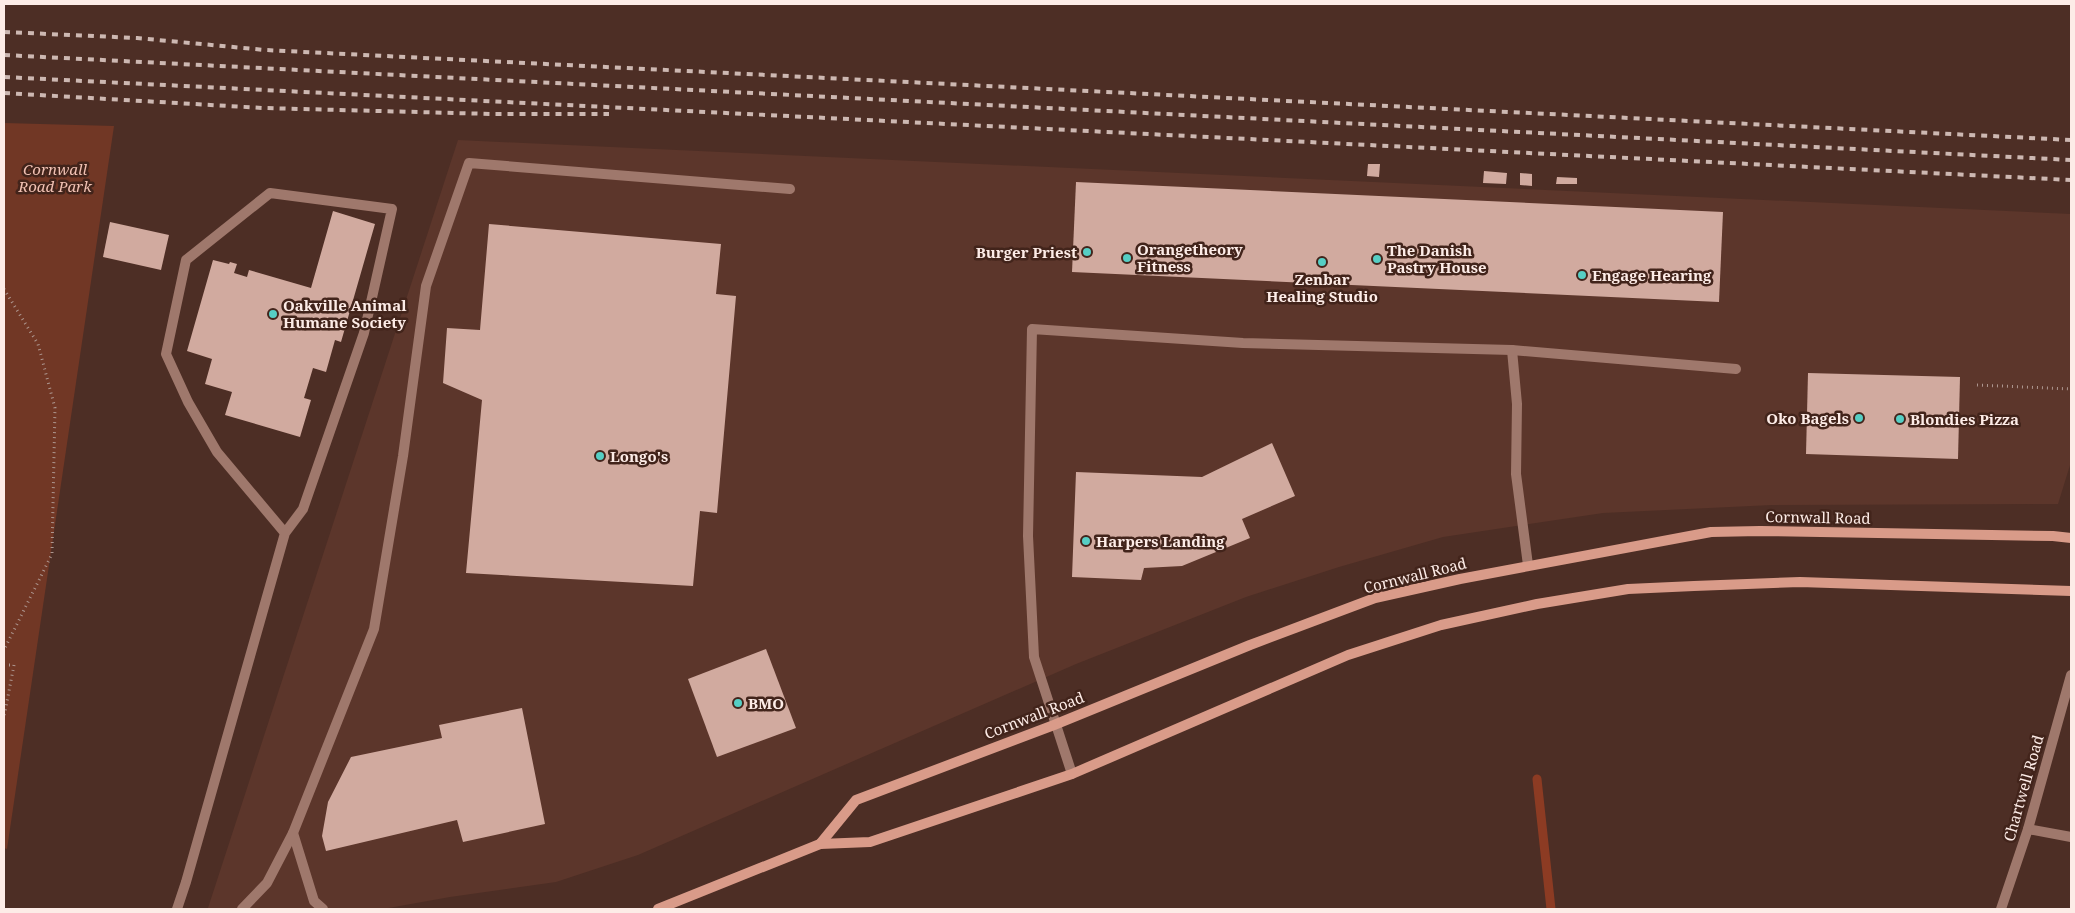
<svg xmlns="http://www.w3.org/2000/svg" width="2075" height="913" font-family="'Noto Serif',serif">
<rect width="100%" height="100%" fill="#4d2e25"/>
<path fill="#5c362b" d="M458 140 2071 214V462L2058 504 1772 505 1603 513 1443 537 1339 567 1246 597 1076 664 638 855 556 882 450 897 383 909 208 908Z"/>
<path fill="#713725" d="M4 123 114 126 7 849 4 848Z"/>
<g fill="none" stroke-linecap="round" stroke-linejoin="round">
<path stroke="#8c3b23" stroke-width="9" d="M1537 779 1551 909"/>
</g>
<g fill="#d1aa9f">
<path d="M1368 164H1380L1379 177 1367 176Z"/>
<path d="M1484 171 1507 173 1506 184 1483 183Z"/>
<path d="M1520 173 1532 174V186L1520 185Z"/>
<path d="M1557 177 1577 178V184H1556Z"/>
<path d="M1076 182 1723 212 1719 302 1072 272Z"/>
<path d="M333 211 375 224 341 342 335 340 326 372 313 368 304 398 311 400 300 437 225 415 232 392 205 384 212 359 187 351 213 260 229 264 230 262 237 264 234 273 247 277 249 270 311 288Z"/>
<path d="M110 222 169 235 161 270 103 257Z"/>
<path d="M489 224 721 244 716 294 736 296 717 513 700 511 693 586 466 573 482 400 443 383 447 328 480 330Z"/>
<path d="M1808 373 1960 377 1958 459 1806 454Z"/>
<path d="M1272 443 1295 496 1242 519 1250 538 1182 566 1144 568 1141 580 1072 577 1076 472 1202 477Z"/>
<path d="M766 649 796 728 717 757 688 679Z"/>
<path d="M522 708 545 824 463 842 457 820 326 851 322 836 328 802 351 757 442 738 439 725Z"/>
</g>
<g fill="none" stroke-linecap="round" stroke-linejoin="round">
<g stroke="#ad968f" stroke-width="3" stroke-dasharray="1 4" stroke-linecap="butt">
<path d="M4 289 38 344 55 408 52 554 4 650"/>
<path d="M1977 385 2071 389"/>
<path d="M4 665H14L4 717"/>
</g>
<g stroke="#9f786c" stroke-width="10">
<path d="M1512 350 1517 404 1516 474 1528 565"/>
<path d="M1072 774 1034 657 1028 536 1032 329 1243 343 1512 350 1736 369"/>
<path d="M293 833 314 901 323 909"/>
<path d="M177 909 186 882 285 533 303 509 364 333 392 209 270 193 186 260 166 354 188 402 217 452 285 533"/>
<path d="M242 909 267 883 293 833 374 629 403 456 426 286 469 163 790 189"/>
</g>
<path stroke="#9f786c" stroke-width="10" d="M2028 829 2071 837"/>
<path stroke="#9f786c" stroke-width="10" d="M2001 909 2028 829 2071 675"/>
<g stroke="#d99b89" stroke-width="10">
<path d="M820 844 856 800 1054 725 1250 645 1375 598 1460 579 1711 532 1760 531 2053 536 2071 538"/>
<path d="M658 909 820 844 870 842 1072 774 1348 655 1441 625 1537 604 1628 589 1694 586 1800 582 2071 591"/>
</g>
<g stroke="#cdb8b2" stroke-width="4" stroke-dasharray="6 6" stroke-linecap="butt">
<path d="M4 32 137 38 265 50 2071 140"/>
<path d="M4 55 2071 160"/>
<path d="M4 77 2071 180"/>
<path d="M4 93 263 108 493 114H609"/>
</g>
</g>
<g fill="#56cec4" stroke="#42241b" stroke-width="2">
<circle cx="1087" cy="252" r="5"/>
<circle cx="1127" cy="258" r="5"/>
<circle cx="1377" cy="259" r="5"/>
<circle cx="1322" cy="262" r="5"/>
<circle cx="1582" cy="275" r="5"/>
<circle cx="273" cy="314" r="5"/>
<circle cx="1859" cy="418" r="5"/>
<circle cx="1900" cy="419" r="5"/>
<circle cx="600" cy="456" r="5"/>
<circle cx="1086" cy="541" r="5"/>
<circle cx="738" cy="703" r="5"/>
</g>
<g text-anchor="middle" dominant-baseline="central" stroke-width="5" stroke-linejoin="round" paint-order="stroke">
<g font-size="15" font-style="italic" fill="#f1c1b3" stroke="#42241b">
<text x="55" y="169">Cornwall<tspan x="55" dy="17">Road Park</tspan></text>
</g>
<g font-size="15" font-weight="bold" fill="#fdece7" stroke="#42241b" text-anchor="start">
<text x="1137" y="249">Orangetheory<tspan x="1137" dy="17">Fitness</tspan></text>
<text x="1387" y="250">The Danish<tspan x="1387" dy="17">Pastry House</tspan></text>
<text x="1077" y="252" text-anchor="end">Burger Priest</text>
<text x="1592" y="275">Engage Hearing</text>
<text x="1322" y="279" text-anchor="middle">Zenbar<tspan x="1322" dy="17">Healing Studio</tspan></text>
<text x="283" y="305">Oakville Animal<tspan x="283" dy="17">Humane Society</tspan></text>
<text x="1849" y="418" text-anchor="end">Oko Bagels</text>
<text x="1910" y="419">Blondies Pizza</text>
<text x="610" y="456">Longo's</text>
<text x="1096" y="541">Harpers Landing</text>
<text x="748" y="703">BMO</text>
</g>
<g font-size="15" fill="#fdece7" stroke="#42241b">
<text transform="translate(1818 517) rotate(1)">Cornwall Road</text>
<text transform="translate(1415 575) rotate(-14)">Cornwall Road</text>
<text transform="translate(1034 715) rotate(-21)">Cornwall Road</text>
<text transform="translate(2023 788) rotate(-74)">Chartwell Road</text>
</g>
</g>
<rect width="2075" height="913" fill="none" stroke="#fdece7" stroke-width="10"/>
</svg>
